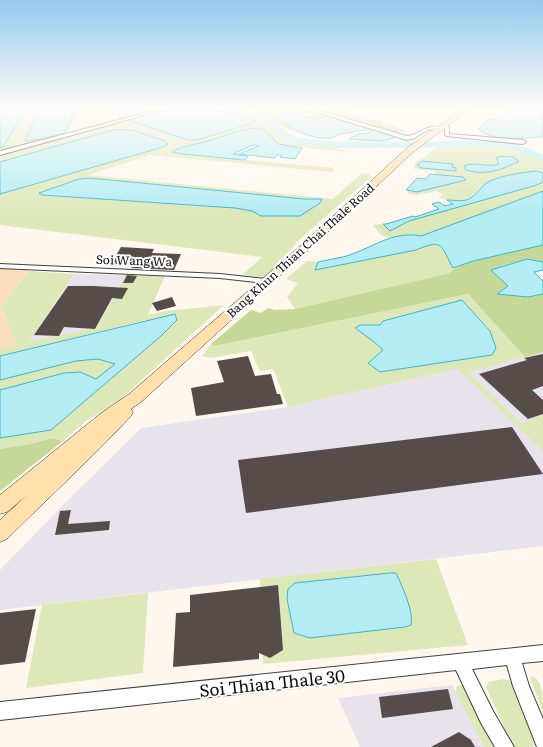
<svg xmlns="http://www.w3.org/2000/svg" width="543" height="747" font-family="Literata,serif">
<rect width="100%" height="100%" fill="#fff7ee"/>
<g fill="#e8e2ec">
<path d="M74 274 126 275 97 327 28 343Z"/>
<path d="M543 352V442L467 372Z"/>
<path d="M457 369 543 450V546L0 610V570L64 504 141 428 288 407Z"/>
<path d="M452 685 484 747H360L338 698Z"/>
</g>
<path fill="#f4e8cf" d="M79 108H115V121L73 133 69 131Z"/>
<g fill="#dde8b9" fill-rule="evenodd">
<path d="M27 108H39L25 140 66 131 76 108H79L69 130 76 134 128 120 188 140H197L252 119 214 109 199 110 222 108 264 120 273 130 288 141 317 146H337V149L345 150 344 152 278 144 265 130 223 137 207 142 184 145 172 152 182 154 334 168 333 172 150 155 88 175 333 199 362 173 369 174 371 177 300 239 264 278 242 275 262 257 0 225V194L163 147 168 144 132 130H113L0 162V148L3 147ZM59 187 304 199 316 198 261 216 252 211 235 208 42 195 40 193Z"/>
<path d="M499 145 510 147 543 160V170L526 172 479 188 470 198 465 200H447L438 197 444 195 437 191 417 195 408 194V191L417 192 463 177 435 174V171L414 169 416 161 422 159 438 146ZM422 161 453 164 451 167 456 170 421 168ZM470 164 493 166 499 164H512L487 173Z"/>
<path d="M543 182V191L421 236 410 234 390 238 381 235 373 225 383 224 390 231 409 221Z"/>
<path d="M429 245C448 247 444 253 453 268L450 273 295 309 287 297 298 283 286 279 307 261 318 262 315 270 416 250Z"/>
<path d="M29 271 74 274 29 342 97 327 126 275 165 276 148 315 166 311 224 305 120 400 86 421 63 441 53 438 30 444 0 449V438L51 430 161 336 146 320 0 356V349L17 345 1 306Z"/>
<path d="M468 294 525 357 468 372 522 423 543 415V451L457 369 288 407 273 369 260 371 251 351 211 358 202 356 211 344 216 346ZM462 300 490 330 492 355 380 372 383 350 373 341 355 328 360 325H380L383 321Z"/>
<path d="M98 359 116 364 96 379 80 372 64 373 0 390V380L76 361Z"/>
<path d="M436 559 468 645 263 664 260 579Z"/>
<path d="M148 593 143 673 26 688 42 605Z"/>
<path d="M533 676C543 682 543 699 543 712L530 678Z"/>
<path d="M504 679 510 681 514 686 534 736V747H513L486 687 489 682Z"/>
<path d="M464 684 498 747H484L455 692 457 686Z"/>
</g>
<g fill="#c5d898">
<path d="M286 108H336L409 131 394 132 397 137 326 116 316 119 287 114 284 122 293 130 292 131 274 121 251 113Z"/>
<path d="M543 245V262L527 259 501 266 500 277 508 286 498 293 528 297 543 294V352L525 357 468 294 215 346 211 344 251 310 261 313 268 308 275 310 295 309 450 273C457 260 526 249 543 245Z"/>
<path d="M53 438 63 441 0 491V449L30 444Z"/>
</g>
<path fill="#f9ddbc" d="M0 268 30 269 1 306 17 345 0 349Z"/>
<g fill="#b4ecf4" stroke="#3db4ca">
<path d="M3 108H27L3 147 0 148V112Z"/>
<path d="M39 108H76L66 131 64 133 42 139 25 141Z"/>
<path d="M117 108H161L122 118 119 117Z"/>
<path d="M171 108 214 109 256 121 253 123 197 140H188L128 120Z"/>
<path d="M513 108H543V137C523 137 495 143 478 129L489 119 498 120Z"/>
<path d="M287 114 316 119 326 116 371 129C361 131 351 132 341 134 337 135 333 138 329 138 312 139 289 131 280 116Z"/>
<path d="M257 128 265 130 278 144 302 148 295 159 280 157 281 155H277L275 158 239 154 259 146 253 145 233 154 248 156 245 160 182 154 172 152C186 144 194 145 208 141 226 136 238 129 257 128Z"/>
<path d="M113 130H132L165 141 168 144 163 147 0 194V162Z"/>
<path d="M375 130 397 137 382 141 349 139 358 134 369 133Z"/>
<path d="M502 156 513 157 519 161C502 170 485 176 466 170L464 166C475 161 487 168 499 164L496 158Z"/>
<path d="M422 161 453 164 452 167 456 168V171L421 168 417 165Z"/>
<path d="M538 171 543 173V182L537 185 409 221 390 231 383 224H386L413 216 415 217 439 209 432 204 439 202 445 206 453 204 447 200C453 200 463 202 469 199 476 195 481 186 490 181 503 175 525 172 538 171Z"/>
<path d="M430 174 463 177 466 180 417 192 406 190 417 178 426 179Z"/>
<path d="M90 178 304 199H322L320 203 300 216H261L252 211 235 208 42 195 39 193 79 179Z"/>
<path d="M543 191V245L473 261 453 268C441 247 444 238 416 250L315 270 318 262C326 260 335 259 343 257 370 250 391 230 421 236Z"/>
<path d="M527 259 543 262V270L534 272 543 281V294L528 297 497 294 508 286 491 270Z"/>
<path d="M462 300 490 331 496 348 492 355 380 372 368 363 383 350 373 341 355 328 360 325H380L383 321Z"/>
<path d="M175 314 177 320 161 336 51 430 0 438V390L64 373 80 372 96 379 115 364 98 359 76 361 0 380V356Z"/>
<path d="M390 573H396C402 586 414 611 411 625L405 627 310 638 294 633 287 599 288 589 295 583Z"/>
</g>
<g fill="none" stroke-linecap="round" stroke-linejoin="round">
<path fill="#b4ecf4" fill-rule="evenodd" d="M221 108H233L269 117 294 137 334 142 508 141 543 154V161L506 147 334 148 288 141 263 121 222 110Z"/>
</g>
<g fill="#564c4a">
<path d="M121 247 154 249 152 253 181 254 174 270 131 268 134 265 111 264Z"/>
<path d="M127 275 137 276 133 283H123Z"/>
<path d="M68 286H93L128 288 122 299 112 298 95 329 64 327 59 336 34 335Z"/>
<path d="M172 297 176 306 157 311 152 303Z"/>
<path d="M543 354V386L532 390 543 400V414L528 419 479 374 527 360 524 358Z"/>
<path d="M248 356 255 376 271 374 277 394H280L283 404 196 416 191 388 224 382 217 361Z"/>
<path d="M512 427 543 474 246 513 238 460Z"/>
<path d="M71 510 68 524 110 521 109 530 55 535 60 511Z"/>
<path d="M278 585 283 650 270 658 259 653V659L173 667 176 613 190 612V595Z"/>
<path d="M36 609 25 662 0 665V613Z"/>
<path d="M448 689 453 709 382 718 379 697Z"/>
<path d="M459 732 471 740 475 747H431Z"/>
</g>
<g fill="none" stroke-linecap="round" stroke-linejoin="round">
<defs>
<g id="street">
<path d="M165 108H170L0 155V151Z"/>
<path d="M304 108H309L407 136C419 135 429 122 441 128L427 130 415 138 407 140Z"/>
<path d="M445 123 449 127V134L523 140 526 142 523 144 447 136 445 135V127L443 124Z"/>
<path d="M0 264 220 274 266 279 270 281 266 283 220 278 0 268Z"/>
<path d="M543 645V661L522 663 529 686 543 719V747H537L513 686 507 665 472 669 493 711 514 747H495L481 723 456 670 0 720V702Z"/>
</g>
<path id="secondary" d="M464 108H471L413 152 314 245 141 402 131 409 133 412 131 416C91 459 48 498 7 539L0 542V520L27 495 7 512 0 514V495L100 414 129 394 306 241 407 148Z"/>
</defs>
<use href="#street" stroke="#404040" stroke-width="2"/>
<use href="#secondary" stroke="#2f2f2f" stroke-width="1"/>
<use href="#street" fill="#fff" fill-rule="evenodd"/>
<use href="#secondary" fill="#fde0ab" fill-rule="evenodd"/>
</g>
<linearGradient id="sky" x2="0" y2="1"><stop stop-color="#93caed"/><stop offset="0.51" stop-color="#fffbf7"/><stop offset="1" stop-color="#fffbf7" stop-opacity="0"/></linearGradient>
<rect width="543" height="212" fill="url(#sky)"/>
<g text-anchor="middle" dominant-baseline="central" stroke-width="4" stroke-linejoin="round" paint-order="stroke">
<g font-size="12" fill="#0d0d0d" stroke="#fff">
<text transform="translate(300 250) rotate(-42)">Bang Khun Thian Chai Thale Road</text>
<text transform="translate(134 260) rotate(2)">Soi Wang Wa</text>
</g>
<g font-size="17" fill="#0d0d0d" stroke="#fff">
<text transform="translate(272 682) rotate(-6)">Soi Thian Thale 30</text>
</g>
</g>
</svg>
